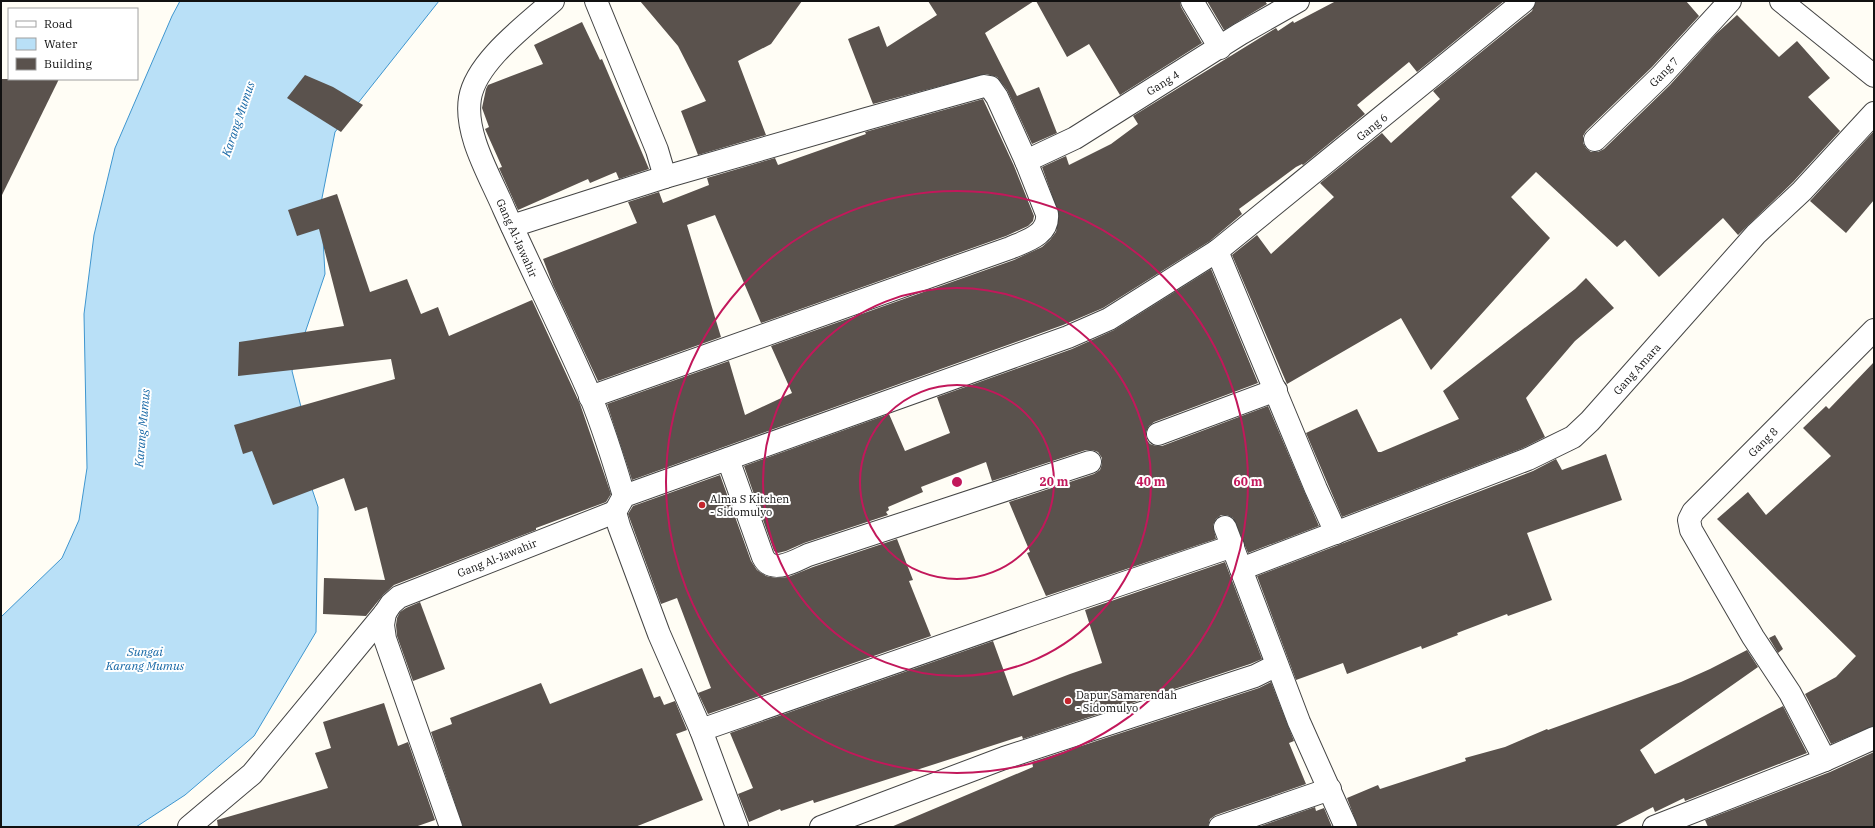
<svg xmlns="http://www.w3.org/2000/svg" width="1875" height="828" font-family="'IBM Plex Serif',serif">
<rect width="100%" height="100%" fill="#fffdf5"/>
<path fill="#b9e0f7" stroke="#3f96cf" d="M180 1H439L335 132 321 203 325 274 292 371 301 407 303 462 318 507 316 632 254 736 185 795 136 827H1V617L62 558 79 520 87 468 84 314 94 235 115 148 172 16Z"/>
<g fill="#5a524d">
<path d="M640 1H802L771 44 738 61 766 135 698 155 681 111 706 101 678 46Z"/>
<path d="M928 1H1034L985 33 1017 96 1039 87 1057 133 1032 144 1007 90 997 77 986 74 873 104 848 39 879 26 887 47 937 15Z"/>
<path d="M1036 1H1180L1181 7 1202 43 1120 95 1089 44 1067 57Z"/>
<path d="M1207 1H1265L1267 4 1224 30Z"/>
<path d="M1336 1H1504L1417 72 1409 62 1357 105 1365 114 1303 165 1302 164 1296 167 1239 209 1242 214 1210 241 1103 308 1063 325 632 480 607 404 729 361 745 415 792 393 771 346 1014 260 1042 247 1050 240 1056 232 1059 215 1042 167 1066 156 1069 165 1111 144 1138 124 1133 116 1276 28 1278 31 1293 21 1294 23Z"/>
<path d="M1536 1H1686L1699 16 1652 67 1586 131 1583 136V143L1586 148 1591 152H1598L1604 149 1670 85 1716 34 1737 15 1779 57 1797 41 1830 78 1808 97 1840 131 1793 182 1738 235 1723 218 1659 277 1625 240 1617 247 1536 172 1511 197 1550 238 1431 370 1401 318 1287 384 1232 255 1257 235 1271 254 1334 197 1320 183 1382 133 1391 143 1440 99 1433 91 1532 11Z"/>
<path d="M582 22 600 60 602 59 649 169 619 179 616 172 590 183 588 179 518 210 499 168 502 167 485 129 489 127 482 108 486 89 488 85 543 64 534 45Z"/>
<path d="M305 75 333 87 363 105 341 132 287 98Z"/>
<path d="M1 79H59L1 197Z"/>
<path d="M983 99 1014 166 1034 216 1033 221 1028 226 1006 236 761 323 715 215 687 225 721 337 598 381 553 285 543 259 637 223 628 202 659 192 663 203 709 185 707 178 775 158 778 165 866 134 865 132Z"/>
<path d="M1874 131V200L1846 233 1810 201Z"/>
<path d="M337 194 370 292 407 279 421 314 438 307 449 336 532 300 580 404 611 494 606 502 536 528V530L394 585 383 595 366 616 323 614 324 578 385 580 367 507 355 511 344 478 273 505 252 451 243 454 234 425 395 379 391 359 238 376 239 342 344 326 319 229 297 236 288 210Z"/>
<path d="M1211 269 1258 383 1154 422 1149 426 1146 432V439L1150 444 1156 446H1162L1268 406 1319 526 1248 553 1233 518 1227 515H1221L1216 519 1213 525 1216 539 1046 596 1027 553 1030 552 1009 502 1094 474 1100 470 1102 464V458L1098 452 1092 450H1086L992 481 986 462 921 487 923 492 888 507 889 510 886 512 888 515 804 543 786 551 778 553 774 551 744 466 889 414 905 451 950 433 937 397 1072 349 1114 330Z"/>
<path d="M1586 278 1614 308 1575 341 1526 398 1545 437 1523 448 1342 517 1306 433 1357 409 1378 452H1381L1459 419 1443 391 1575 289Z"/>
<path d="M1874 362V726L1831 744 1805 694 1836 677 1856 656 1717 519 1748 492 1766 515 1831 456 1803 428 1826 406 1829 409Z"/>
<path d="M1606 454 1622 500 1527 533 1552 600 1508 616 1507 614 1457 633 1458 635 1422 649 1421 646 1347 674 1343 663 1296 680 1257 576 1533 471 1556 459 1562 470Z"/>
<path d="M720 475 751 561 757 570 766 576 776 578 788 577 813 567 897 539 913 580 909 581 931 636 708 714 698 693 711 688 677 598 661 604 628 514 633 506Z"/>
<path d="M1225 562 1262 659 1250 664 1023 739 1022 736 814 803 813 800 781 811 780 809 749 822 738 794 753 788 730 733 993 641 1013 696 1070 674 1102 663 1085 610Z"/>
<path d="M420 602 445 669 413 681 397 636 396 625 397 618 400 612 406 608Z"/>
<path d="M1775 635 1783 649 1778 653 1769 638Z"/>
<path d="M1747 650 1758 667 1640 750 1655 774 1783 706 1807 753 1685 801 1684 798 1655 812 1653 807 1614 827H1358L1347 798 1378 785 1380 789 1466 761 1465 758 1505 747 1547 729 1548 730 1681 682 1710 669Z"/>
<path d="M642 668 654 698 660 696 664 705 675 701 687 730 676 734 703 800 635 827H463L431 732 452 724 450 718 541 683 550 704Z"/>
<path d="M1271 682 1294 741 1289 743 1306 784 1216 815 1210 819 1208 827H891L1033 767 1032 762 1259 688Z"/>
<path d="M384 703 398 746 408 742 435 820 415 827H218L217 820 328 788 315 753 331 748 323 722Z"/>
<path d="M1874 752V827H1708L1705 820 1830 772Z"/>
<path d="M1315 807 1316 811 1324 808 1332 827H1258Z"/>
</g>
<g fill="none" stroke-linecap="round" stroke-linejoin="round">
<defs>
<g id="minor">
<path d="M553 1C526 25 476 62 470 98 464 134 490 176 504 209 532 271 563 333 590 395 603 427 614 462 624 496"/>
<path d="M1192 1 1220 48"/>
<path d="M1781 1 1874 76"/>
<path d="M1595 140 1661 76 1730 1"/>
<path d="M1026 161 1075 138 1240 34 1298 1"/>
<path d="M512 226 665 177"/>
<path d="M1217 251 1316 489 1336 533"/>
<path d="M590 397 1010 248C1026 241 1049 235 1047 214L1026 161 997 97 990 87 984 86 866 119 665 177 657 150 596 1"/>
<path d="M1158 434 1276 390"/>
<path d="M728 459 763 557C772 575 795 561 808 555L1090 462"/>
<path d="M1225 527 1299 722 1346 827"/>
<path d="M1241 569 1528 459 1573 437 1590 421 1756 234 1802 191 1874 113"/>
<path d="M385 613 383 625 385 639 451 827"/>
<path d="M701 730 1030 615 1233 546"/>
<path d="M1825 760 1790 693 1753 637 1691 530 1689 520 1693 512 1874 330"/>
<path d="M189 827 252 774 385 613 391 604 399 597 615 512"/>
<path d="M737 827 701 730 659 634 619 526 615 512 624 496 1068 337 1109 319 1217 251 1524 1"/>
<path d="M821 827 1004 758 1255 676 1277 665"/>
<path d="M1220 827 1330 789"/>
<path d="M1654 827 1825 760 1874 738"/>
</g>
</defs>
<use href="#minor" stroke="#444" stroke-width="24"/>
<use href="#minor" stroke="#fff" stroke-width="22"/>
</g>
<g fill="none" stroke="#c2185b" stroke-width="2">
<circle cx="957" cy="482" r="97"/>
<circle cx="957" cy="482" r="194"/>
<circle cx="957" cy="482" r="291"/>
</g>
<g fill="#c4262e" stroke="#fff" stroke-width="1.5">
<circle cx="702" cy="505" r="4"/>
<circle cx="1068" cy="701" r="4"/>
</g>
<g text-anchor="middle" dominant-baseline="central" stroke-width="4" stroke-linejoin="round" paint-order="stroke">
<g font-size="11" fill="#111" stroke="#fff">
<text transform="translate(1664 72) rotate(-46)">Gang 7</text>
<text transform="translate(1163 83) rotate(-32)">Gang 4</text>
<text transform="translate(1372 127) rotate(-39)">Gang 6</text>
<text transform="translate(517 238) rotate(66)">Gang Al-Jawahir</text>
<text transform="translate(1637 369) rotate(-48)">Gang Amara</text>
<text transform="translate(1763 442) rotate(-45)">Gang 8</text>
<text transform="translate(497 558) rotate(-22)">Gang Al-Jawahir</text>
</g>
<g font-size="11" fill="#111" stroke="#fff" text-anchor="start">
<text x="710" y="499">Alma S Kitchen<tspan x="710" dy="13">- Sidomulyo</tspan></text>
<text x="1076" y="695">Dapur Samarendah<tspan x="1076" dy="13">- Sidomulyo</tspan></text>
</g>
<g font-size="12" font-style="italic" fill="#1768a6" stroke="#fff">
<text transform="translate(238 119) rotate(-71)">Karang Mumus</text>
<text transform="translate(142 428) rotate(-85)">Karang Mumus</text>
<text x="145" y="651">Sungai<tspan x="145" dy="14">Karang Mumus</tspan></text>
</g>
</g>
<circle cx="957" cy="482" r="6" fill="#c2185b" stroke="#fff" stroke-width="2"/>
<g font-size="12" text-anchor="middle" font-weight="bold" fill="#c2185b" stroke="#fff" stroke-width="4" stroke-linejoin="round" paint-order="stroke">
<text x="1054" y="486">20 m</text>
<text x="1151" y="486">40 m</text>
<text x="1248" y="486">60 m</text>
</g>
<rect width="1875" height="828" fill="none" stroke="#111111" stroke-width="4"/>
<rect x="8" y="8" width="130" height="72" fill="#ffffff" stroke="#a0a0a0"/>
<rect x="16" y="21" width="20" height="6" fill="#ffffff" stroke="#a0a0a0"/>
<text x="44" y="28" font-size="12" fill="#111111">Road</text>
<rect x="16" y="38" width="20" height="12" fill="#b9e0f7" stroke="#a0a0a0"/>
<text x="44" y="48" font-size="12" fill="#111111">Water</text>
<rect x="16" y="58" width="20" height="12" fill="#5a524d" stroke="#a0a0a0"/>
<text x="44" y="68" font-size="12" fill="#111111">Building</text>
</svg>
